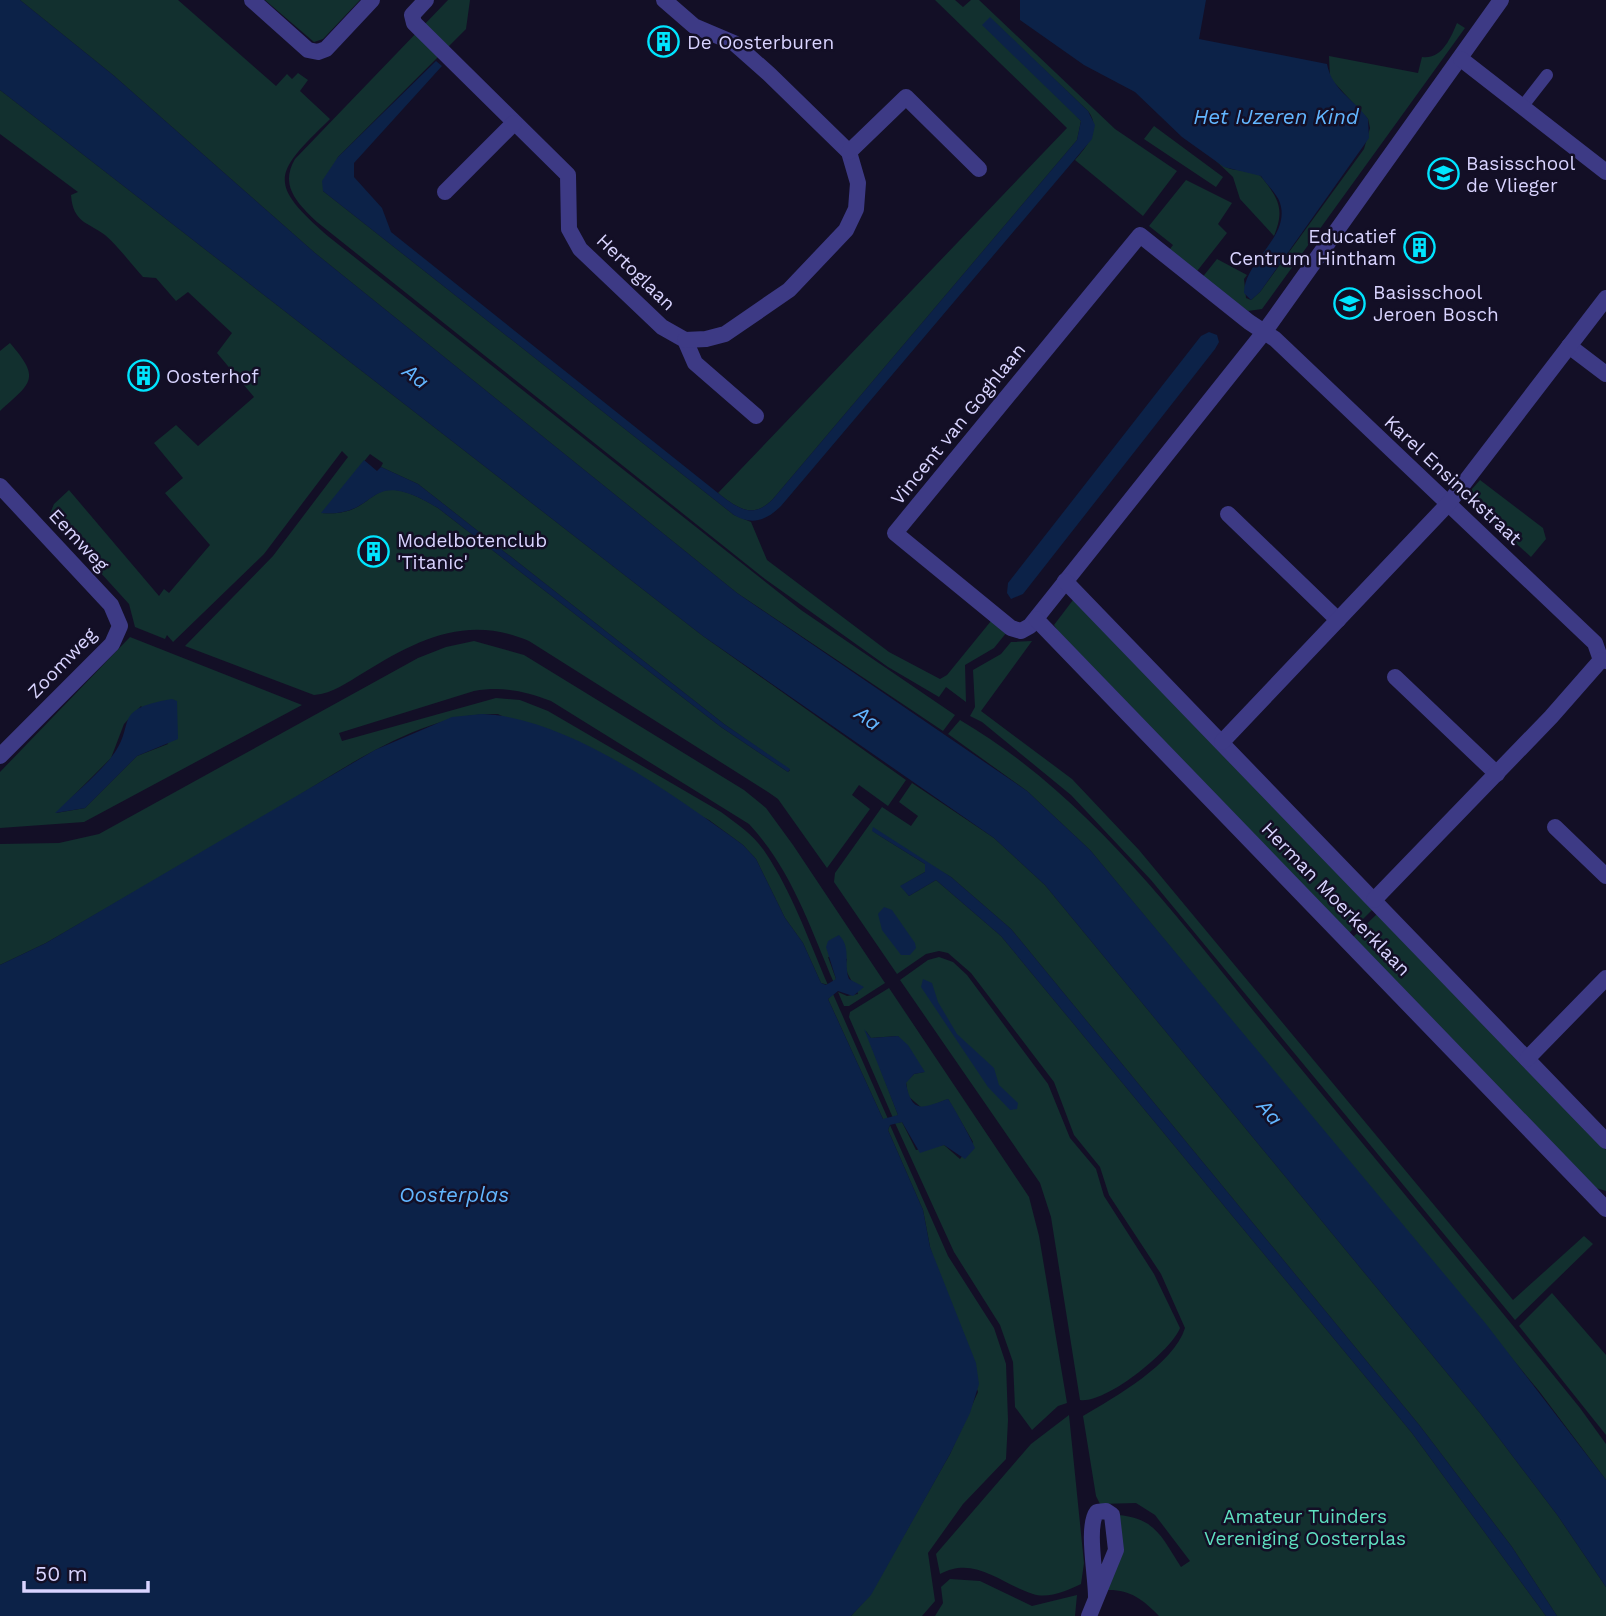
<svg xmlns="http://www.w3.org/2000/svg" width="1606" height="1616" font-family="'Work Sans',sans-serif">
<rect width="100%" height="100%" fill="#130f26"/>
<g fill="#12302f" fill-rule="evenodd">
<path d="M20 0H178L276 86 287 74 292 79 298 73 308 80 300 91 330 119C275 173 265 182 329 237L801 610 955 715 943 731 737 593 315 253 113 75Z"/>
<path d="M265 0H360L323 39 314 42Z"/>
<path d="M448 0H470L466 29 338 157 323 191 734 515 751 522 767 560 889 652 940 679 947 675 991 621 1007 632 994 648 965 665 966 702 946 687 939 697 888 667 765 579 317 222C298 204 279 186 295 159Z"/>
<path d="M935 0H955L963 7 971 0H979L1115 129 1177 171 1143 216 1075 160C1087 146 1102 129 1088 111L990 18 1081 121 1077 140 773 499C753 520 737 508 718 493L1067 128Z"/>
<path d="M1457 23 1465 28 1262 309 1248 311 1201 279 1217 259 1247 275 1244 279 1246 298 1251 300 1260 292 1364 149 1370 128 1368 119 1330 78 1329 56 1418 73 1422 57C1442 60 1451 37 1457 23Z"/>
<path d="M0 90 703 636 906 780 888 806 859 785 852 795 870 809 827 868 778 799 768 792 529 641C466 614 417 640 363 673 346 683 334 693 314 695L185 646 273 556 348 457 342 451 264 554 173 642 167 635 165 639 135 627 129 604 49 516 54 504 69 490 159 596 164 589 169 593 210 545 165 493 183 478 154 443 176 425 198 446 254 397 217 353 232 333 188 292 176 301 156 278 143 277C131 264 119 247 105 235 88 222 73 223 71 195L78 192 0 134ZM370 454 383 463 381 467 418 484 724 724 790 770 788 772 721 727 438 508C362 462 384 518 322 513Z"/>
<path d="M1154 126 1223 177 1216 187 1144 139Z"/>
<path d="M1214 159C1234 175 1237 167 1255 173 1261 175 1263 179 1267 184 1281 203 1283 213 1274 236L1240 199 1233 177Z"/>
<path d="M1186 180 1232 203 1218 224 1227 233 1194 275 1167 253 1173 245 1149 226Z"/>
<path d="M10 343C41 379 32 382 0 411V351Z"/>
<path d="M1480 480 1543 528 1546 539 1531 557 1471 502 1472 489Z"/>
<path d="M1073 600 1374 908 1349 933 1058 631 1054 625Z"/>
<path d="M130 637 302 705 84 822 0 828V772ZM141 706 168 744 137 756 85 808 56 813 111 758 124 724Z"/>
<path d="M474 641 524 655 744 790 766 808 793 845 885 983 849 1006H844L838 992 847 996 858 994C855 981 842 974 847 959L828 957 836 979 834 983C810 927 791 869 749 824L551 701C524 691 503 686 474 691L339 733 342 741 496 698 520 700 548 711 721 812C737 824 754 835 765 852 792 892 809 941 828 985L821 983 803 943 785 918 756 859 743 845 709 820 498 714C415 711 329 780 258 820 188 861 117 902 46 943L0 965V844L59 843 99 834 418 658 446 647Z"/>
<path d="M1032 641 981 711 1072 779 1139 850 1513 1300 1584 1236 1593 1244 1515 1320 1151 880 1071 795 982 722 970 716 975 707 973 670 1001 654 1011 642Z"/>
<path d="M960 720C1092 798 1182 924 1278 1041 1379 1163 1480 1285 1580 1408L1606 1444V1480L1539 1391 1090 850 1027 791 948 734Z"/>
<path d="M912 783 994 838 1045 885 1480 1413 1558 1516 1606 1587V1616H1557L1512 1547 1420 1426 1011 929 951 877 872 831 925 864V872L901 886 909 896 936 880 1001 936 1412 1433 1546 1616H1159C1143 1599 1129 1589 1106 1590L1118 1515C1156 1518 1162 1538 1181 1567L1190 1561 1155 1515 1136 1503 1100 1504 1096 1496 1083 1416C1115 1397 1174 1364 1185 1328L1161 1274 1109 1195 1100 1167 1074 1135 1054 1082 971 973 948 953 939 951 926 954 897 974 834 882 835 873 882 807 911 826 918 816 899 802Z"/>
<path d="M1378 913 1606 1150V1191L1596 1188 1353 937Z"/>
<path d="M939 957 953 962 967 975 1048 1084 1070 1138 1096 1169 1104 1196 1154 1274 1180 1328C1171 1351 1106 1404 1080 1400L1051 1217 1040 1183 900 980 928 960Z"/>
<path d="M889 988 1029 1197 1039 1236 1067 1403 1058 1406 1032 1430 1015 1407 1013 1362 1000 1325 954 1252 895 1123 902 1122 916 1150 944 1145 960 1159 973 1142 948 1099 923 1109 908 1096 906 1082 914 1074 924 1072 898 1036 871 1038 866 1031 898 1115 893 1118 849 1017 850 1012Z"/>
<path d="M833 994 888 1119H883L828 999Z"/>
<path d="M890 1125 948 1256 994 1328 1006 1364 1008 1420 1006 1459 963 1504 928 1553 935 1601 922 1616H851L870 1595 950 1454 978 1392 930 1247 923 1210 888 1130Z"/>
<path d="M1552 1293 1606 1355V1435L1519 1326Z"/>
<path d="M1069 1415 1084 1563 1081 1584C1067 1591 1048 1599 1033 1594 1001 1584 975 1555 940 1574L936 1554 1031 1444Z"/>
<path d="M950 1579 980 1581 1032 1606 1077 1595 1075 1616H935L943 1603 941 1587Z"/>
</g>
<g fill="#0c2248">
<path d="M0 0H20L113 75 315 253 737 593 1027 791 1090 850 1486 1324 1603 1476 1606 1480V1587L1558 1516 1480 1413 1045 885 994 838 703 636 0 90Z"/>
<path d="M1020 0H1206L1199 39 1327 64C1332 90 1353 98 1368 119L1369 138 1260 292 1251 300 1244 293C1244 261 1291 237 1280 203 1277 194 1266 184 1261 176L1224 167 1182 137 1135 92 1084 65 1020 20Z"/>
<path d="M990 17 1088 111 1095 125 1092 139 781 506C767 520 752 526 734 515L323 191 322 181 338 157 436 61 442 66 354 163V177L382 208 391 232 718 493C737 508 753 520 773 499L1077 140 1081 121 982 25Z"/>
<path d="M1209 332 1217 335 1219 342 1215 349 1023 594 1011 599 1007 593 1008 583 1201 336Z"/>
<path d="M364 460 377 471 381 467 418 484 724 724 790 769 788 772 721 727 438 508C363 463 383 518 321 513Z"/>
<path d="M172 699 177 701 178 739 137 756 85 808 55 813C73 795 94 778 110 759 139 724 108 710 172 699Z"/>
<path d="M482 714C567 717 674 795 743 845L756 859 785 918 803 943 821 983 826 985 836 979 826 947 828 941 839 935C852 948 843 964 849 979L864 987 853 996 838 991 828 999 883 1119 898 1115 864 1029 871 1038 898 1036 908 1045 925 1072 914 1074 906 1083C912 1116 924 1107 948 1099 951 1102 973 1142 975 1148L965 1159 944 1145 920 1153 902 1122 890 1125 888 1130 923 1210 930 1247 976 1363 979 1384 970 1413 950 1454 871 1595 851 1616H0V965L46 943 375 750 452 717Z"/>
<path d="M873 827 951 877 1011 929 1420 1426 1512 1547 1557 1616H1546L1412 1433 1001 936 936 880 909 896 900 886 925 872V864L872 831Z"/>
<path d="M884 907 892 910 915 943 916 948 910 955H901L882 930 878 914Z"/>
<path d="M923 979 932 983 938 1002 957 1034 994 1068 999 1085 1018 1103 1017 1109 1010 1110 988 1087 921 987Z"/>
</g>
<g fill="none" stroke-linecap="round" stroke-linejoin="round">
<path stroke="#3d3a85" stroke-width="12" d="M1522 107 1547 75"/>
<g stroke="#3d3a85" stroke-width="16">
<path d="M252 0 308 50 318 52 326 49 372 0"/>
<path d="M426 0 412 15 414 23 568 175 569 229 580 249 662 327 685 340 695 363 756 416"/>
<path d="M664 0 694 26 734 43 769 74 849 152 858 183 856 209 846 230 789 290 725 334 706 339 685 340"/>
<path d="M1501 0 1265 331 1030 626 1021 631 1011 628 895 533 1140 235 1249 322 1275 339 1595 643 1601 660 1606 661"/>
<path d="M1461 59 1606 172"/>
<path d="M849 152 906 97 979 169"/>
<path d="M445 192 514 123"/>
<path d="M1569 346 1606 374"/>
<path d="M0 486 111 605 120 626 112 644 0 756"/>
<path d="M1228 514 1338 620"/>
<path d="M1065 581 1606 1141"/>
<path d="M1036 619 1606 1209"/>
<path d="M1395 677 1497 774"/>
<path d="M1222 742 1448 504 1606 298"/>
<path d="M1555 827 1606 876"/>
<path d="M1374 900 1551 717 1601 660"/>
<path d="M1527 1059 1606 978"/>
<path d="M1089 1616 1116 1550 1112 1515 1106 1511 1097 1512C1086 1526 1096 1575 1096 1597"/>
</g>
</g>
<defs>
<symbol id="building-ring" viewBox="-11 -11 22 22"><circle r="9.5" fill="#130f26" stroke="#00e5ff" stroke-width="1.5"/><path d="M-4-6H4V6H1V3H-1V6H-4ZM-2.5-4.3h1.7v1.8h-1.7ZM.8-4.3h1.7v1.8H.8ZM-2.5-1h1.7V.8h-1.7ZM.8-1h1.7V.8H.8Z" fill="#00e5ff"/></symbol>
<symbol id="school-ring" viewBox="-11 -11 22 22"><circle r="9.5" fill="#130f26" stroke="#00e5ff" stroke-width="1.5"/><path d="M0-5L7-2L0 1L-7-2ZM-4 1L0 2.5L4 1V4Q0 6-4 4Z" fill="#00e5ff"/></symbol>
</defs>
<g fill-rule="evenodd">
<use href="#building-ring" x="646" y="24" width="35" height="35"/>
<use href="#school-ring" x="1426" y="156" width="35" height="35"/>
<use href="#building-ring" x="1402" y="230" width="35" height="35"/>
<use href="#school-ring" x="1332" y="286" width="35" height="35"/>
<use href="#building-ring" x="126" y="358" width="35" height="35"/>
<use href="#building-ring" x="356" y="534" width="35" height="35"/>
</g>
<g text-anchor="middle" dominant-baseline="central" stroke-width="5" stroke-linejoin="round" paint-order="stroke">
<g font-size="19" fill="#d9d4ff" stroke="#130f26" text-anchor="start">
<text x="687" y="42">De Oosterburen</text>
<text x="1466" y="163">Basisschool<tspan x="1466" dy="22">de Vlieger</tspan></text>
<text x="1396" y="236" text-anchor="end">Educatief<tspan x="1396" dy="22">Centrum Hintham</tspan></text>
<text x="1373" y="292">Basisschool<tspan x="1373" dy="22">Jeroen Bosch</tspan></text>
<text x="166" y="376">Oosterhof</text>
<text x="397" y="540">Modelbotenclub<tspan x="397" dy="22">'Titanic'</tspan></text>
</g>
<g font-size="19" fill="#d9d4ff" stroke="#130f26">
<text transform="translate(636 272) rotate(44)">Hertoglaan</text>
<text transform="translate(958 424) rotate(-51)">Vincent van Goghlaan</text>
<text transform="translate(1453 480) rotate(43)">Karel Ensinckstraat</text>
<text transform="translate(79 540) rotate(47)">Eemweg</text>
<text transform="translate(62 663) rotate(-46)">Zoomweg</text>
<text transform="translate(1336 899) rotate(46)">Herman Moerkerklaan</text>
</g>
<g font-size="19" fill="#5fe0c0" stroke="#130f26">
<text x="1305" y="1516">Amateur Tuinders<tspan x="1305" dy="22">Vereniging Oosterplas</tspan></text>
</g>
<g font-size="21" font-style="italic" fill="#62b6ff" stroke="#130f26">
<text x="1276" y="116">Het IJzeren Kind</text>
<text transform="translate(416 376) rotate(38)">Aa</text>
<text transform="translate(868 718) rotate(35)">Aa</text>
<text transform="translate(1270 1112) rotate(50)">Aa</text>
<text x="454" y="1194">Oosterplas</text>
</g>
</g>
<path d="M24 1581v10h124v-10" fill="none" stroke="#d9d4ff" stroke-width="3.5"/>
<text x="35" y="1581" font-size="21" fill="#d9d4ff" stroke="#130f26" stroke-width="5" paint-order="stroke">50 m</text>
</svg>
